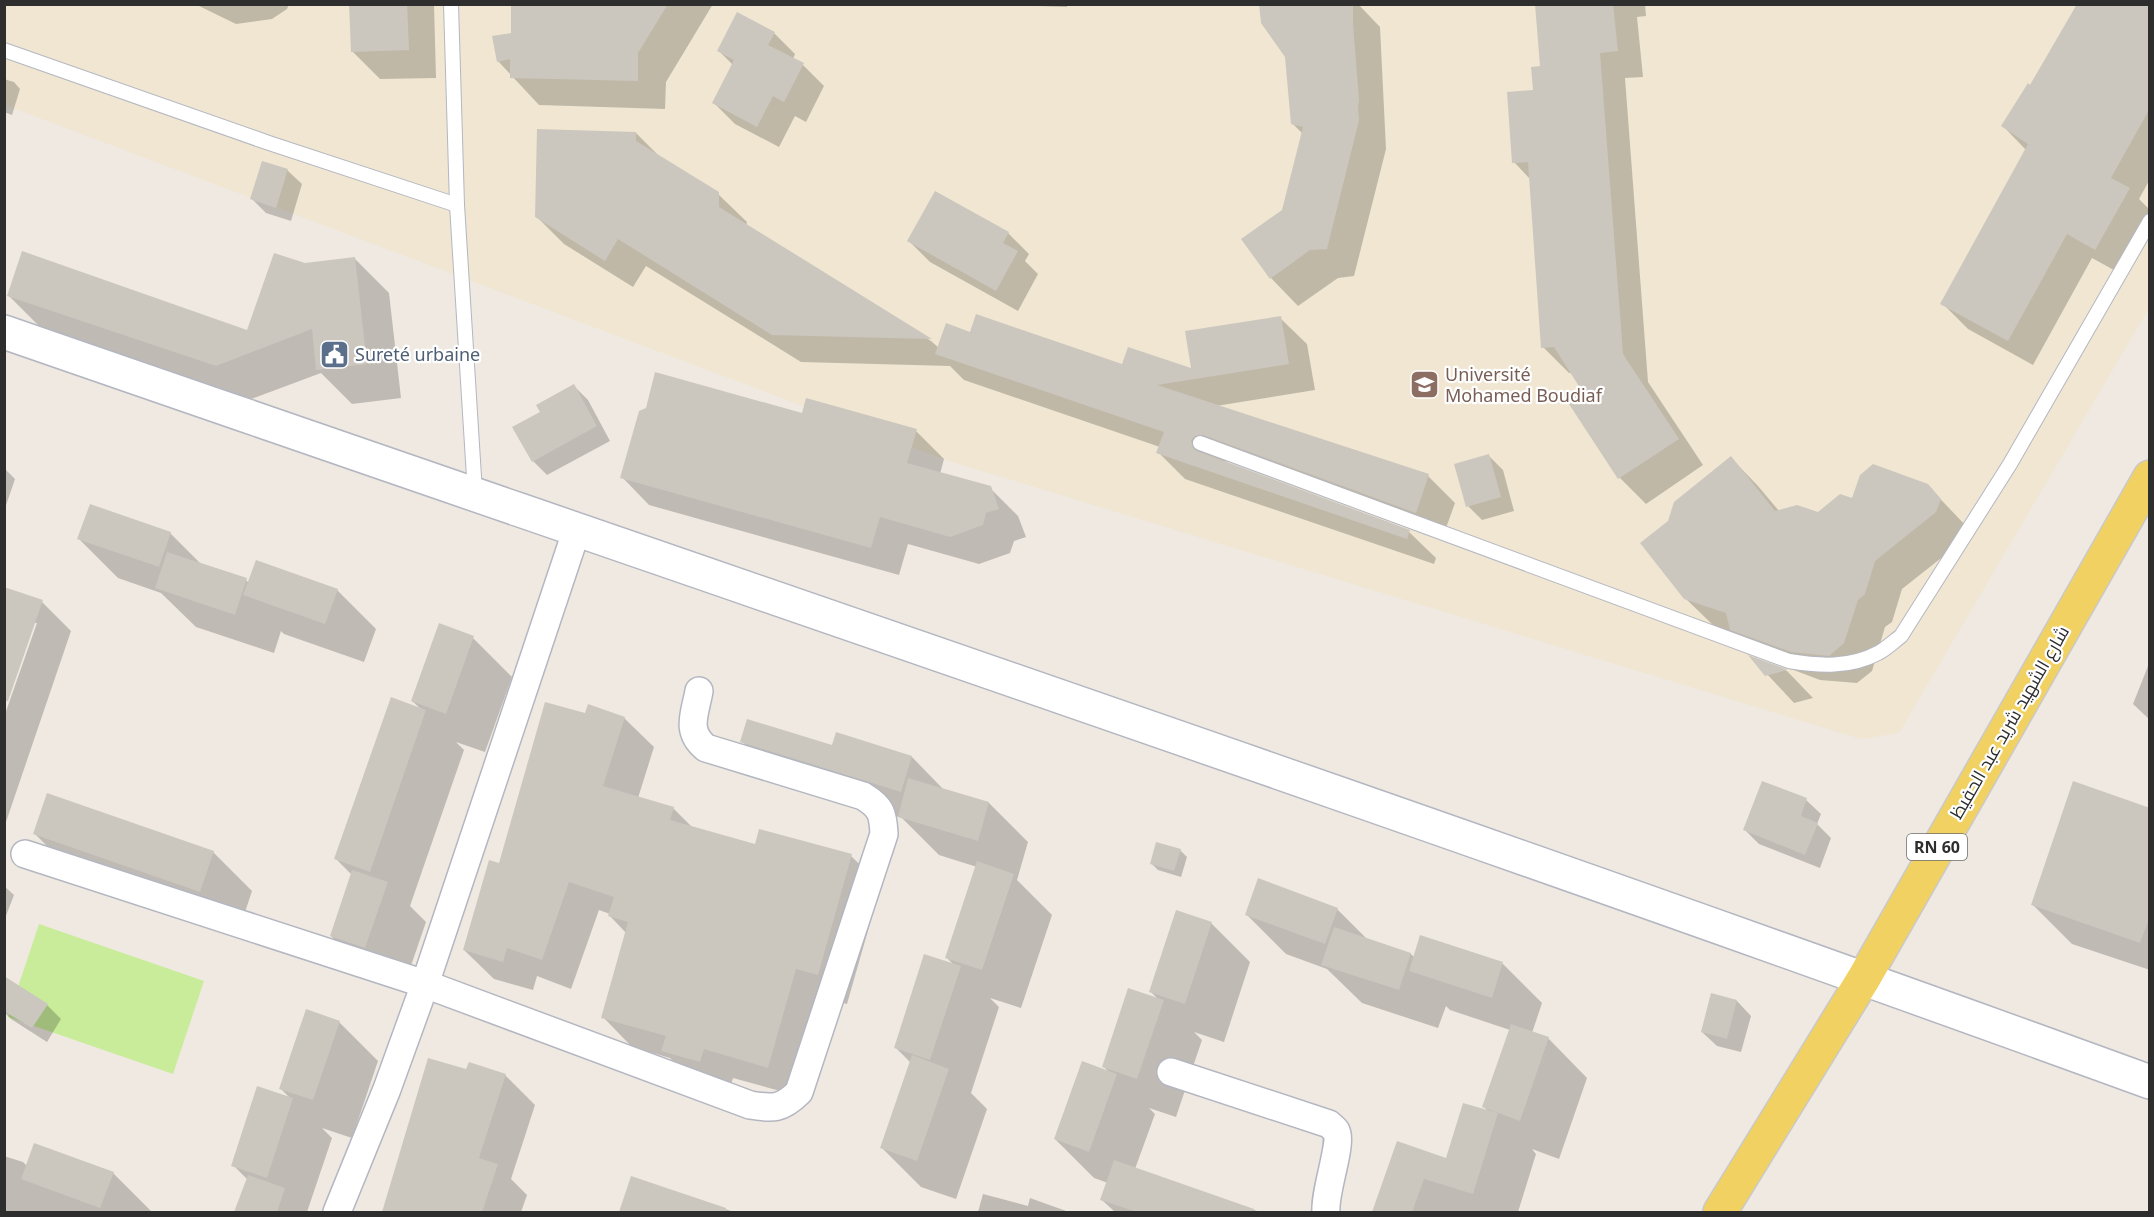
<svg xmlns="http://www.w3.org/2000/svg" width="2154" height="1217" font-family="'Noto Sans',Cairo,sans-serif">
<rect width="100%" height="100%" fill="#efe9e1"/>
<path fill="#f0e6d1" d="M4 5H2149V308L1899 733 1861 739 946 460 5 105Z"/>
<path fill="#c9ec9a" d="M39 924 204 981 173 1074 8 1017Z"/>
<g fill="#0003">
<path d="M192 4H289L287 9 272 19 236 24 197 5Z"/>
<path d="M351 4H434L436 78 380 79 352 51Z"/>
<path d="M635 4H713L666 82 665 109 539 105 498 61Z"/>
<path d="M975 4H1067V7Z"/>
<path d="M1263 4H1358L1380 27 1386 149 1354 276 1338 278 1298 306 1271 278 1283 211 1303 134 1292 123 1286 56Z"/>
<path d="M1536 4H1645L1646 16 1637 17 1643 77 1625 78 1648 382 1703 465 1646 504 1620 478 1584 391 1572 373H1569L1543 347 1530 179 1514 162 1542 68Z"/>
<path d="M2150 4V179L2139 199 2150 210V222L2121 274 2092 258 2033 365 1968 329 1942 303 2026 150 2003 126 2031 87Z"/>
<path d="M774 33 795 54 793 59 803 65 824 86 806 122 795 116 779 147 735 124 714 103 733 65 719 51Z"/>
<path d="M4 79 14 82 20 89 12 115 4 112Z"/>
<path d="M636 133 660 157 718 194 747 222 746 226 931 341 939 348 971 333 1123 366 1192 370 1280 318 1307 344 1315 390 1216 406 1428 476 1455 503 1442 539 1231 461 1221 462 1409 532 1436 558 1434 564 1185 479 1158 452 1160 447 964 380 950 366 801 362 646 266 633 287 564 244 536 216Z"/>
<path d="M287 170 302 184 291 221 266 213 252 199Z"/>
<path d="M1008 233 1029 254 1025 261 1038 274 1018 311 930 262 909 241Z"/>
<path d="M354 258 389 293 401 398 352 404 321 373 251 399 43 330 9 296 248 332 304 264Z"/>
<path d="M574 386 588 400 610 441 547 475 533 461 542 412Z"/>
<path d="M803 415 916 431 944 459 940 474 990 488 1018 516 1026 537 1014 541 1010 553 979 564 908 544 899 575 649 505 622 477Z"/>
<path d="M1489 456 1503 470 1514 511 1482 520 1468 506Z"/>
<path d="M1731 458 1758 486 1779 511 1818 513 1853 500 1927 485 1968 528 1964 540 1902 589 1892 622 1885 627 1872 671 1857 683 1820 680 1760 657 1737 634 1714 626 1685 598 1669 522Z"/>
<path d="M4 468 15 479 4 511Z"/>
<path d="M170 533 202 565 246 580 249 583 337 590 376 629 364 662 284 634 281 631 274 653 196 627 161 593 118 578 79 539Z"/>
<path d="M4 596 42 602 71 631 6 822 4 821V717L37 623H34L4 708Z"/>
<path d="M473 638 512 677 485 752 456 742 464 750 410 906 426 922 404 986 370 975 331 936 352 875 336 859 421 709 412 701Z"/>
<path d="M1753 659 1787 671 1813 698 1794 703Z"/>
<path d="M2150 661V720L2133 704Z"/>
<path d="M586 715 624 718 654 747 638 798 673 808 693 828 756 846 851 856 881 885 847 1004 825 998 798 1096 733 1078 729 1091 692 1080 670 1058 632 1047 603 1017 626 933 610 916V914L599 910 571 989 537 976 533 990 494 979 464 950 500 865Z"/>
<path d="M837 734 912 757 945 791 989 803 1028 842 1017 880 1052 915 1021 1008 990 998 999 1007 971 1093 987 1109 956 1199 921 1187 882 1148 911 1063 895 1047 955 966 946 957 977 867 939 855 902 818 781 781 742 741 833 747Z"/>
<path d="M1806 800 1821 814 1817 824 1831 838 1820 868 1759 844 1745 830Z"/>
<path d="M2150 809V970L2072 944 2033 905Z"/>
<path d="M35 834 213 852 252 891 239 930 74 873Z"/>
<path d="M1180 850 1187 857 1181 877 1158 870 1152 864Z"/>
<path d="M4 886 14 895 4 921Z"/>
<path d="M1337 909 1368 940 1411 954 1415 958 1421 937 1503 964 1542 1003 1532 1033 1548 1038 1587 1078 1559 1159 1532 1149 1536 1154 1518 1212H1374L1398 1143 1447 1160 1489 1112 1484 1107 1510 1030 1450 1010 1446 1006 1438 1028 1362 1003 1327 969 1286 954 1247 915Z"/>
<path d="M1211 923 1250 962 1224 1042 1194 1032 1202 1040 1176 1117 1149 1108 1155 1114 1135 1169 1260 1212H1115L1102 1200 1108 1183 1094 1178 1055 1139 1110 1073 1103 1066 1159 1000 1151 992Z"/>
<path d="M4 992 47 1005 61 1019 47 1042 11 1019 4 1012Z"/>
<path d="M1737 1001 1751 1016 1741 1052 1717 1046 1702 1032Z"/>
<path d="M339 1022 378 1061 352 1138 322 1128 332 1138 307 1212H236L248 1180 233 1165 290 1098 280 1088Z"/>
<path d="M429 1060 467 1071 505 1075 535 1105 511 1179 527 1195 521 1212H383Z"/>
<path d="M4 1156 23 1162 27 1166 113 1173 152 1212H4Z"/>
<path d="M632 1178 734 1212H620Z"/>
<path d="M983 1194 1028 1206 1030 1198 1069 1212H978Z"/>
</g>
<g fill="#cbc7bf">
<path d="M349 4H407L409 50 351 52Z"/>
<path d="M511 4H668L638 53V81L510 78V59L497 62 492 36 511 33Z"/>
<path d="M1259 4H1353V24L1359 100 1358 107 1359 120 1327 249 1310 250 1270 279 1241 239 1282 210 1303 127 1291 124 1285 57 1261 23Z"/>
<path d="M1535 4H1613L1618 51 1600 53 1623 354 1679 439 1618 479 1567 401 1582 391 1554 347 1541 348 1528 162 1512 163 1507 92 1533 90 1531 67 1540 66Z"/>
<path d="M2077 4H2150V108L2111 178 2130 188 2095 250 2067 234 2008 341 1940 304 2028 144 2001 126 2028 83 2030 85Z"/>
<path d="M737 12 775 32 768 45 804 63 784 102 773 96 757 127 712 103 734 60 717 51Z"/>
<path d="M537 129 636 132V141L719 192V207L932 339 772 335 618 239 605 261 535 217Z"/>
<path d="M262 161 288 169 276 208 250 199Z"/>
<path d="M935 191 1009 232 1003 243 1018 251 996 291 907 241Z"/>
<path d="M22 251 247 330 274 253 305 263 355 257 367 364 316 370 312 329 216 366 7 296Z"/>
<path d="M976 314 1122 364 1128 347 1191 368 1185 331 1281 316 1289 364 1157 385 1429 474 1416 513 1203 435 1195 436 1191 440 1193 448 1197 451 1410 530 1407 539 1156 453 1164 432 935 354 946 323 970 332Z"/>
<path d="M655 372 802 413 806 398 917 429 907 463 991 486 999 509 986 513 983 525 950 537 880 517 871 548 620 478 639 411 646 408Z"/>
<path d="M574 384 597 426 532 462 512 427 540 412 536 405Z"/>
<path d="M1489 454 1501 497 1466 507 1454 464Z"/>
<path d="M1731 456 1775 511 1797 505 1818 512 1840 494 1852 498 1860 475 1873 464 1928 484 1941 499 1936 512 1875 561 1865 594 1858 600 1844 643 1829 656 1791 652 1730 630 1726 613 1684 599 1640 543 1668 521 1674 502Z"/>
<path d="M90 504 171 532 159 567 77 539Z"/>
<path d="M167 552 247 578 235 615 155 588Z"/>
<path d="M256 560 338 589 325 624 243 595Z"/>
<path d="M4 587 43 600 8 701 4 700Z"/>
<path d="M439 623 474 636 446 714 411 701Z"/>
<path d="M1748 655 1786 669 1787 670 1765 676Z"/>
<path d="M391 697 426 710 370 872 334 859Z"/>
<path d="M545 702 585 713 588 704 625 717 603 786 674 807 670 820 755 844 759 829 852 854 818 975 796 969 768 1068 704 1049 700 1062 661 1051 666 1036 601 1018 628 922 608 916 614 897 569 882 542 960 507 948 503 962 463 950 489 860 499 863Z"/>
<path d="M747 719 832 745 836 732 912 756 901 792 740 742Z"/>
<path d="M908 778 989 802 978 841 898 817Z"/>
<path d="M1762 781 1807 798 1801 816 1818 823 1805 855 1743 830Z"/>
<path d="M2073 781 2150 808V916L2140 943 2031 905Z"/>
<path d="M47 793 214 851 200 892 33 834Z"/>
<path d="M1156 842 1181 849 1174 871 1150 864Z"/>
<path d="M977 861 1014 874 982 970 945 958Z"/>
<path d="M352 870 388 882 365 948 330 936Z"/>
<path d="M1258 878 1338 908 1325 944 1245 915Z"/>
<path d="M1176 910 1212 922 1185 1004 1149 992Z"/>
<path d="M1334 927 1411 953 1399 990 1321 965Z"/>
<path d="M1420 935 1503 962 1492 998 1409 971Z"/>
<path d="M924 954 961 966 930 1060 894 1048Z"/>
<path d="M4 976 48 1004 32 1028 4 1011Z"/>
<path d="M1128 988 1164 1000 1137 1079 1102 1067Z"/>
<path d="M1711 993 1737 1000 1727 1039 1701 1032Z"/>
<path d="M306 1009 340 1021 313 1100 279 1089Z"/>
<path d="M1511 1024 1549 1037 1520 1121 1482 1107Z"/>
<path d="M912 1055 949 1069 917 1161 880 1148Z"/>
<path d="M428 1058 466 1069 469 1062 506 1074 479 1158 498 1164 482 1212H382Z"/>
<path d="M1082 1061 1117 1074 1089 1152 1054 1139Z"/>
<path d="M257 1086 293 1098 267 1178 231 1166Z"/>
<path d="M1463 1103 1498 1113 1473 1194 1424 1179 1412 1212H1372L1397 1141 1446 1158Z"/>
<path d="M34 1143 114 1172 100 1208 21 1179Z"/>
<path d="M1114 1160 1254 1209 1253 1212H1137L1100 1200Z"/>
<path d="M248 1175 285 1188 277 1212H234Z"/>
<path d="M631 1176 726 1208V1212H619Z"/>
</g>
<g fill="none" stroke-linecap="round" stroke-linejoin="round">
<defs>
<g id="lane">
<path d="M451 4 457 205 475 493"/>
<path d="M4 50 269 143 457 205"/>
<path d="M1200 443 1789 661C1819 666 1850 668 1878 653 1886 649 1893 642 1901 636L2010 464 2150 221"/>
</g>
<g id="street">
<path d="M25 854 425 984 750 1105C773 1109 782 1109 799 1092L884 834C883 813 881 807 863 796L706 748C685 731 695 714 699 691"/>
<path d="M1171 1072 1329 1124C1332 1127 1335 1129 1336 1131 1343 1143 1324 1192 1326 1212"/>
<path d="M337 1212 387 1089 425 984 577 529"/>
</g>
<path id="secondary" d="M4 332C720 580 1438 823 2150 1082"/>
<path id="primary" d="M1720 1212 1864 978 2150 477"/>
</defs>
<use href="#lane" stroke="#b4b7c1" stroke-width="16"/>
<use href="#street" stroke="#b4b7c1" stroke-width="30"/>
<use href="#secondary" stroke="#b4b7c1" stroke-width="36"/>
<use href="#primary" stroke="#c9c9c9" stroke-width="36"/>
<use href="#lane" stroke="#fff" stroke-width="14"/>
<use href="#street" stroke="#fff" stroke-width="27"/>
<use href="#secondary" stroke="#fff" stroke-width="33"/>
<use href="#primary" stroke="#f2d163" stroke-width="33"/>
</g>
<defs>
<symbol id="civic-square" viewBox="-11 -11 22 22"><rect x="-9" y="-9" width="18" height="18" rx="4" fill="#5c6f8a" stroke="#fff"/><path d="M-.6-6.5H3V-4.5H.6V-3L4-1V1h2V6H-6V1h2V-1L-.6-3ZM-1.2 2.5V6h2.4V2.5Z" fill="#fff"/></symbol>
<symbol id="university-square" viewBox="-11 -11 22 22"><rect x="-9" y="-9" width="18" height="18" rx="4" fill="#8d6e63" stroke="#fff"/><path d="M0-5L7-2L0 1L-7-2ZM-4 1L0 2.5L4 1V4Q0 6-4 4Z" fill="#fff"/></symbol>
</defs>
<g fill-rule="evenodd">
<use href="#civic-square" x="318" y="338" width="33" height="33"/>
<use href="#university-square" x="1408" y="368" width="33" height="33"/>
</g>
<g text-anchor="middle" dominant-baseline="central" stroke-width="4.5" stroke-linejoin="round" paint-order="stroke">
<rect fill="#fff" stroke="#6d6d6d" stroke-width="1.5" x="1907" y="834" width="60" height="26" rx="4.5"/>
<g font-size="16" font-weight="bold" fill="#2e2e2e">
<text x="1937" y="847">RN 60</text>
</g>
<g font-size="18" fill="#4e5e75" stroke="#fff" text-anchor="start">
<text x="355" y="354">Sureté urbaine</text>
</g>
<g font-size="18" fill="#785e54" stroke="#fff" text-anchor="start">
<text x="1445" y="374">Université<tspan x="1445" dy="21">Mohamed Boudiaf</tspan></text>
</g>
<g font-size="18" fill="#2e2e2e" stroke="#fff">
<text transform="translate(2009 722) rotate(-60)">شارع الشهيد شريد عبد الحفيظ</text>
</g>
</g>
<rect width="2154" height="1217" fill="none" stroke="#2e2e2e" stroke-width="12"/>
</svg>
